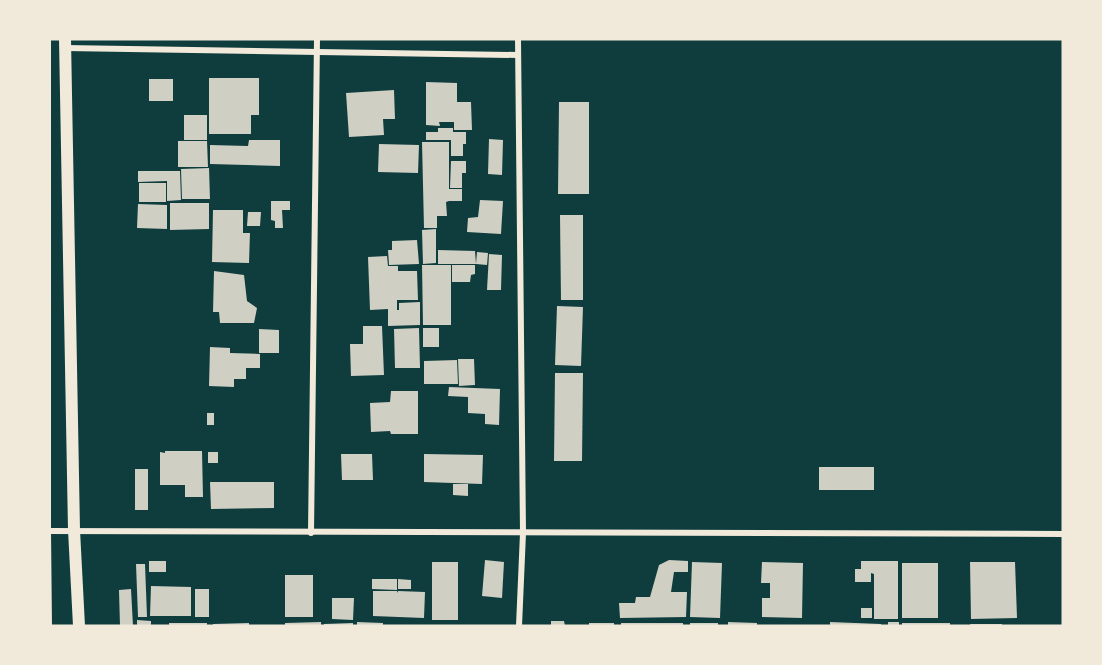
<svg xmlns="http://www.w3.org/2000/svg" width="1102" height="665" font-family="'Source Sans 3',sans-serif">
<rect width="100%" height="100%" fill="#0f3d3e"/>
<g fill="#cfcfc3">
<path d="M209 78H259V115H251V134H209Z"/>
<rect x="149" y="79" width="24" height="22"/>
<path d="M426 82 457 83V102H471L472 130H454V122H439L440 126 426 125Z"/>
<path d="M394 90 395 119H383L384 135 349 137 346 93Z"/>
<path d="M559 102H589V194H558Z"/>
<rect x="184" y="115" width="23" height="25"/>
<path d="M438 128H453V132H466V144H463V156H451V140H426V132H438Z"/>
<path d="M489 139 503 140 502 175 488 174Z"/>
<path d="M249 140H280V166L210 164V145L248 146Z"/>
<path d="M178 141H207L208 167H178Z"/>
<path d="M422 142H449V189H462V201H449L446 202 447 216H437V228H424Z"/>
<path d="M379 144 419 145 418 173 378 172Z"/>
<path d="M451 161H466V173H462V188H450Z"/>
<path d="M209 168 210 199H182L181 169Z"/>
<path d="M138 171H180L181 200 167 201V181L138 182Z"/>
<rect x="139" y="183" width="27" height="19"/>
<path d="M480 200 503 201 501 234 467 232 468 218 478 217Z"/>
<path d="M271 201H290V210H282L283 228H275V221L271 220Z"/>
<path d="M170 203H209V229L170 230Z"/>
<path d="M138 204 167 205V229L137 228Z"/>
<path d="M213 210H243V233H250L249 263 212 262Z"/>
<path d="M248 212H261L260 226H247Z"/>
<path d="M560 215H583V300H561Z"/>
<path d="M436 229V263L423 264 422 230Z"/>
<path d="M417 240 419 264 389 265 388 250H392V241Z"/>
<path d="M438 250 475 251 476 264H438Z"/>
<path d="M477 252 488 253 487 265 476 264Z"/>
<path d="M489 254 502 255 501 290H487Z"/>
<path d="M387 256 388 266H398V271H417L418 300H397V310H399V303L420 302V325L388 326V309L370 310 368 257Z"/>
<path d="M422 265H451V325H423Z"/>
<path d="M452 265H475V274L471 275 470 282H452Z"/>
<path d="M214 271 244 275 247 301 257 308 254 323H220L219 312H213Z"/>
<path d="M557 306 583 307 581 366 555 365Z"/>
<path d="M363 326H382L384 375 351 376 350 344H363Z"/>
<path d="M419 328 420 368H395L394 329Z"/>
<rect x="423" y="328" width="16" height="19"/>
<path d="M259 329 279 330V353H259Z"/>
<path d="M210 347 230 348V353L260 354V368H246V379H234V387L209 386Z"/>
<path d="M458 359H474L475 385 459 386Z"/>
<path d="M457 360 458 384H424V361Z"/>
<path d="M555 373H583L582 461H554Z"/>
<path d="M449 387 500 389 499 425 485 424V414L468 413V397L448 396Z"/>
<path d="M391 391H418V434H391L390 431 371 432 370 403 390 402Z"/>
<rect x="207" y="413" width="7" height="12"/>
<path d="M165 451H202L203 497H185V485H160V452L165 453Z"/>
<rect x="208" y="452" width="10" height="11"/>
<path d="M341 454H372L373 480H342Z"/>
<path d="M424 454 483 455 482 484 424 482Z"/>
<rect x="819" y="467" width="55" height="23"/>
<rect x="135" y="469" width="13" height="41"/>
<path d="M210 482H274V508L211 509Z"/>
<path d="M453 484H468V496L453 495Z"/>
<path d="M485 560 504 562 502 598 482 596Z"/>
<path d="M669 560 688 561V572H674L671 592H687L686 617 620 618 619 603H635L636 597H650L659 565Z"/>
<rect x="149" y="561" width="17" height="11"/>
<path d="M861 561H898V619H874V574L871 573V582H855V569H861Z"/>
<rect x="432" y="562" width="26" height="58"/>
<path d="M692 562 722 563 720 618 690 617Z"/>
<path d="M762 562 803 563 802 618 762 617V598H770V583H761Z"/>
<path d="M970 562H1015L1017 618 971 619Z"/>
<rect x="902" y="563" width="36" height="55"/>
<path d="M136 564H145L147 617H138Z"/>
<rect x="285" y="575" width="28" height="42"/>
<path d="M372 579H397V590L372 589Z"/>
<path d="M398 579 411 580V589H398Z"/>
<path d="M151 586 191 587V616H150Z"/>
<path d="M131 589 133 626H120L119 590Z"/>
<rect x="195" y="589" width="14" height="28"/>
<path d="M373 591H397L398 593V591L425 592 424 618 373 616Z"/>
<path d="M332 598H354L353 620 332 619Z"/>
<rect x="861" y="608" width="11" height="10"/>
<path d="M137 620 151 621V626H137Z"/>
<path d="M551 621H564L565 626H551Z"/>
<path d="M321 622V626H285V623Z"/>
<path d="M357 622 383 623V626H357Z"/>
<path d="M728 622 757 623V626H728Z"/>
<path d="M830 622 881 624V626H830Z"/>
<rect x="888" y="622" width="11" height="4"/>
<rect x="169" y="623" width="38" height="3"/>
<path d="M249 623V626H213V624Z"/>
<path d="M353 623V626H324V624Z"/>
<rect x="589" y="623" width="25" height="3"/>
<rect x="621" y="623" width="62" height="3"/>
<rect x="690" y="623" width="28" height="3"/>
<rect x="902" y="623" width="48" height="3"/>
<path d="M970 624H1002V626H971Z"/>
</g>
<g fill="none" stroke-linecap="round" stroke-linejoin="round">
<g stroke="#f1e9da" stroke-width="6">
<path d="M518 39 523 533 519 626"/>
<path d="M65 48 518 55"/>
<path d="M45 531 1063 534"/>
<path d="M311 533 317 39"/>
</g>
<g stroke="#f1e9da" stroke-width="12">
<path d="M45 39V531L46 626"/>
<path d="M65 39 74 530 79 626"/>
</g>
</g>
<rect width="1102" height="665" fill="none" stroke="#f1e9da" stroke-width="81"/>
</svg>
